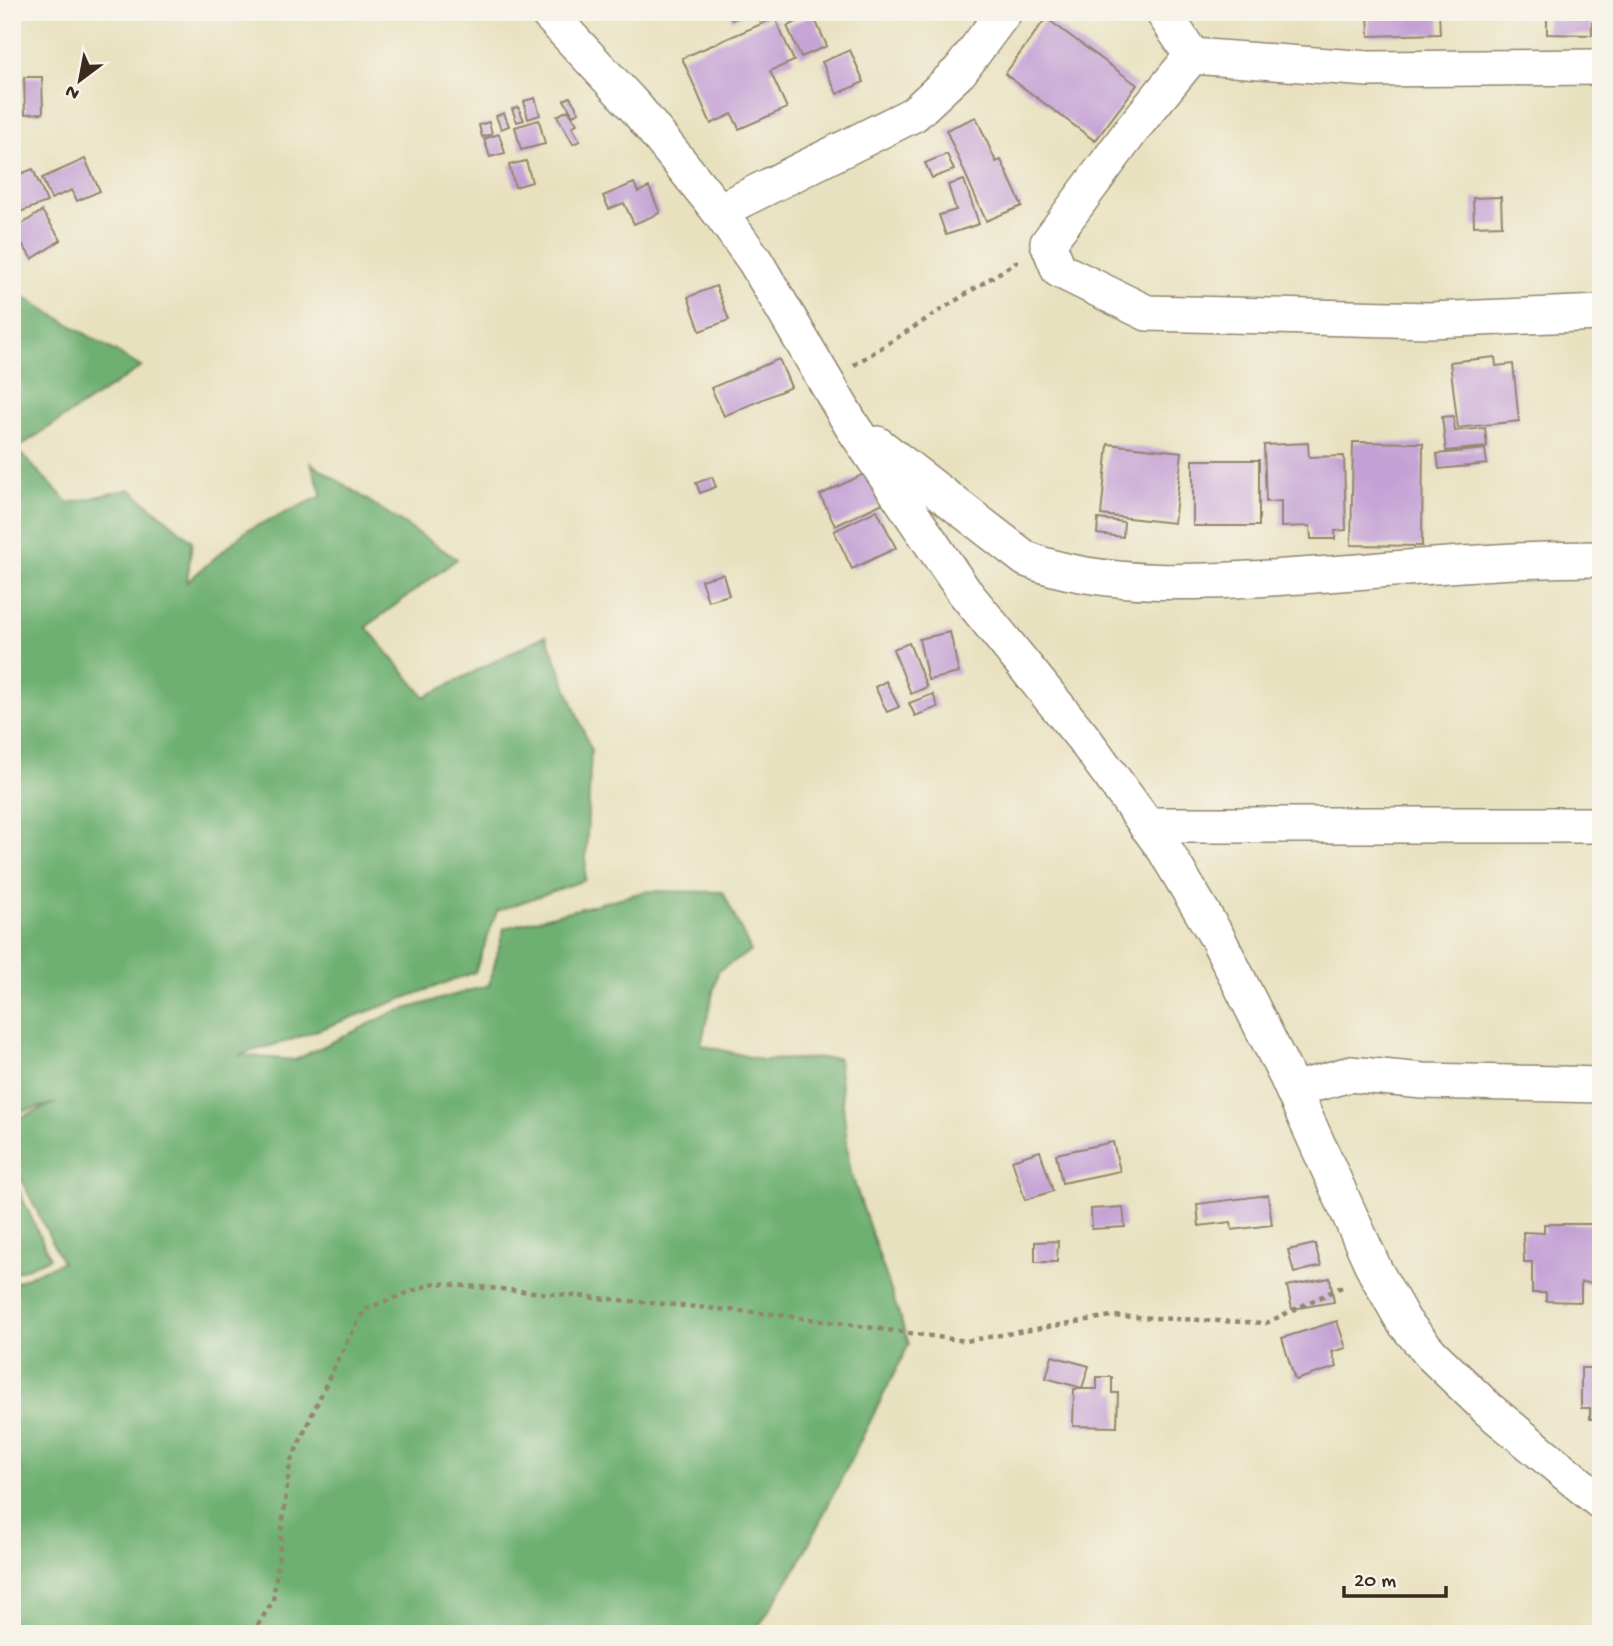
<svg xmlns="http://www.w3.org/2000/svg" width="1613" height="1646" font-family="'Gochi Hand',sans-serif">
<rect width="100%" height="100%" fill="#f7f3e8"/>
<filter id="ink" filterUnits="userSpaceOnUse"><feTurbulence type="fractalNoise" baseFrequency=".0143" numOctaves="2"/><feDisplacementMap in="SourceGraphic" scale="14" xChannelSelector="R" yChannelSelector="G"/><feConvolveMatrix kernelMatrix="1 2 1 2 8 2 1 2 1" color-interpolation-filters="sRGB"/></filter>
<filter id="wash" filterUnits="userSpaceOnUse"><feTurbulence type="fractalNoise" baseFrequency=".00686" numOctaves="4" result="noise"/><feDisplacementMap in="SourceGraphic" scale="28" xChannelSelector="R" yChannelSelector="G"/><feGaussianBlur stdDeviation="1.57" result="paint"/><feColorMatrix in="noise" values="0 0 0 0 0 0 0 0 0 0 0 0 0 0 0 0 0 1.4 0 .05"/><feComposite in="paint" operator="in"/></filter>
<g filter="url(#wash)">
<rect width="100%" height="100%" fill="#e8e1bf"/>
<g fill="#6eb072" stroke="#546d48" stroke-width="2">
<path d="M12 290 141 367 16 449 69 503 130 489 192 541 187 582 247 530 322 496 311 463 457 559 366 627 425 697 546 635 591 750 585 880 497 911 475 972 288 1041 238 1055 295 1060 392 1013 489 985 504 928 647 891 723 892 751 951 718 971 701 1045 762 1060 838 1058 850 1170 909 1344 799 1563 754 1634H12V1284L62 1262 12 1160V1121L56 1103 12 1114Z"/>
<path d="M12 1176 50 1258 12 1274Z"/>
</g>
<g id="blocks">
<g fill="#c4a1d5">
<path d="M728 12H750L732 20Z"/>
<path d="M755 12H775L760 21Z"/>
<path d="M1368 12H1439L1440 34 1369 36Z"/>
<path d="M1547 12H1601V22H1592V35L1547 34Z"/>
<path d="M813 15 827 46 801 57 787 26Z"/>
<path d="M775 18 794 61 770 71 787 108 739 129 732 114 711 124 682 58Z"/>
<path d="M1046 18 1137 85 1095 141 1005 74Z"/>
<path d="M850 50 864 82 837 94 822 62Z"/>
<path d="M24 77H42L43 113 25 114Z"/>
<path d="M570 97 579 112 573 115 564 100Z"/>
<path d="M535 98 540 115 528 119 524 101Z"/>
<path d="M518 107 524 120 517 122 512 109Z"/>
<path d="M568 110 577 124 572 127 580 141 573 144 557 116Z"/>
<path d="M504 113 509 126 501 129 496 116Z"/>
<path d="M976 117 996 162 1001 160 1022 206 986 221 946 130Z"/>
<path d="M539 120 545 144 521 150 515 127Z"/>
<path d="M489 122 492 134 482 137 479 125Z"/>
<path d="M499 134 505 153 490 157 484 139Z"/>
<path d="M947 154 954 170 932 178 925 163Z"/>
<path d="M85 159 100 191 77 201 72 190 51 199 42 178Z"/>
<path d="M526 161 532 182 515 187 509 165Z"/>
<path d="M33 169 47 202 20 212 12 192V177Z"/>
<path d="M964 180 979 224 946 235 939 215 956 210 948 185Z"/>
<path d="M634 183 638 192 649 187 660 213 634 224 624 203 609 209 603 196Z"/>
<path d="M1501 197 1502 225 1474 226 1473 198Z"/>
<path d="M42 211 61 240 32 259 13 230Z"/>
<path d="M716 286 729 320 700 331 688 297Z"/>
<path d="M1495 357 1496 366 1513 364 1519 421 1458 428 1450 362Z"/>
<path d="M779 359 791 387 724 416 711 388Z"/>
<path d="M1453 416 1455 431 1485 428 1487 447 1446 451 1442 417Z"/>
<path d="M1353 442 1423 443 1422 546 1351 545Z"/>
<path d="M1308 443 1309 457 1344 456 1346 530 1335 531V539H1311L1310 526 1281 527V501L1266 502 1264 445Z"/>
<path d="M1108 444 1182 452 1174 523 1101 515Z"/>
<path d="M1485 449 1487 464 1439 469 1437 454Z"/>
<rect x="1193" y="460" width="66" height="66"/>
<path d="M868 472 883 503 835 526 820 495Z"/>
<path d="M712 477 716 487 700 493 696 483Z"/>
<path d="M877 510 896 548 852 569 834 531Z"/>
<path d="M1098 519 1124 522 1123 537 1097 534Z"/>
<path d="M723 574 729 595 708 601 701 580Z"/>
<path d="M950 632 959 673 928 680 919 639Z"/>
<path d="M909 643 927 687 911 694 893 649Z"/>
<path d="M886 681 899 707 887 712 875 687Z"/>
<path d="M933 694 938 707 915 716 909 703Z"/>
<path d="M1113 1142 1120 1171 1062 1183 1056 1154Z"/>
<path d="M1040 1151 1053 1191 1025 1200 1012 1160Z"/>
<path d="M1268 1195 1272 1225 1232 1230 1231 1222 1199 1226 1197 1204Z"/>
<path d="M1123 1207 1125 1227 1092 1229 1091 1209Z"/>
<path d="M1544 1224H1601V1264H1594L1593 1283 1581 1282V1302L1546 1301V1293H1532V1262H1524L1523 1232 1544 1233Z"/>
<path d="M1058 1241 1057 1262H1035V1242Z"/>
<path d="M1315 1244 1321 1266 1294 1273 1288 1250Z"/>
<path d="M1330 1278 1334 1302 1292 1309 1287 1286Z"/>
<path d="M1337 1321 1346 1348 1332 1352 1337 1367 1295 1380 1282 1338Z"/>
<path d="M1052 1356 1089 1366 1082 1388 1046 1378Z"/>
<path d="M1581 1368H1601V1419H1590V1408H1581Z"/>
<path d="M1097 1377H1112V1393H1118L1117 1427 1073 1426 1074 1389H1097Z"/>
</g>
</g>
</g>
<g filter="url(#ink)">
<use href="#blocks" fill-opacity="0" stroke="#92866e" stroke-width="2"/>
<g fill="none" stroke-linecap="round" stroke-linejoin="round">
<defs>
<g id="minor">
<path d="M547 12 636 108 719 211 755 261 852 426 963 590 1084 739 1165 850 1217 937 1287 1077 1375 1271 1404 1322 1431 1354 1488 1409 1601 1502"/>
<path d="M1163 12 1192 56"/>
<path d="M1601 67 1369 69 1192 56 1134 127 1048 243 1059 270 1147 313 1430 320 1601 313"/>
<path d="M719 211 914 114 960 71 1004 12"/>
<path d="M877 444 1026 559C1110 592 1226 581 1315 575 1410 568 1505 559 1601 559"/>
<path d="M1146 825H1601"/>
<path d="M1293 1090 1350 1074 1423 1081 1601 1085"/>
</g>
</defs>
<use href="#minor" stroke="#92866e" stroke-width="38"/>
<g stroke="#92866e" stroke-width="4.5" stroke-dasharray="5 5" stroke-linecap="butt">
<path d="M854 365 1018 261"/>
<path d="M252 1634 273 1601 290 1463 332 1371 365 1309 434 1283 773 1314 966 1341 1111 1316 1266 1323 1344 1286"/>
</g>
<use href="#minor" stroke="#fff" stroke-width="35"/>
</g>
</g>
<rect width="1613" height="1646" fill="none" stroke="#f7f3e8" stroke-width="42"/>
<g transform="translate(80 80) rotate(212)" stroke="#f7f3e8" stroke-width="5" paint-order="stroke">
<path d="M0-5L12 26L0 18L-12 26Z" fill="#3b2a1e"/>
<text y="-10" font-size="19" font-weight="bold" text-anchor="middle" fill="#3b2a1e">N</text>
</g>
<path d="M1344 1586v10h102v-10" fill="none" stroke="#3b2a1e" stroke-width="3.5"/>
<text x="1354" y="1586" font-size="21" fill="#3b2a1e" stroke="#f7f3e8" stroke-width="5" paint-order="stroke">20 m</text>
</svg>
